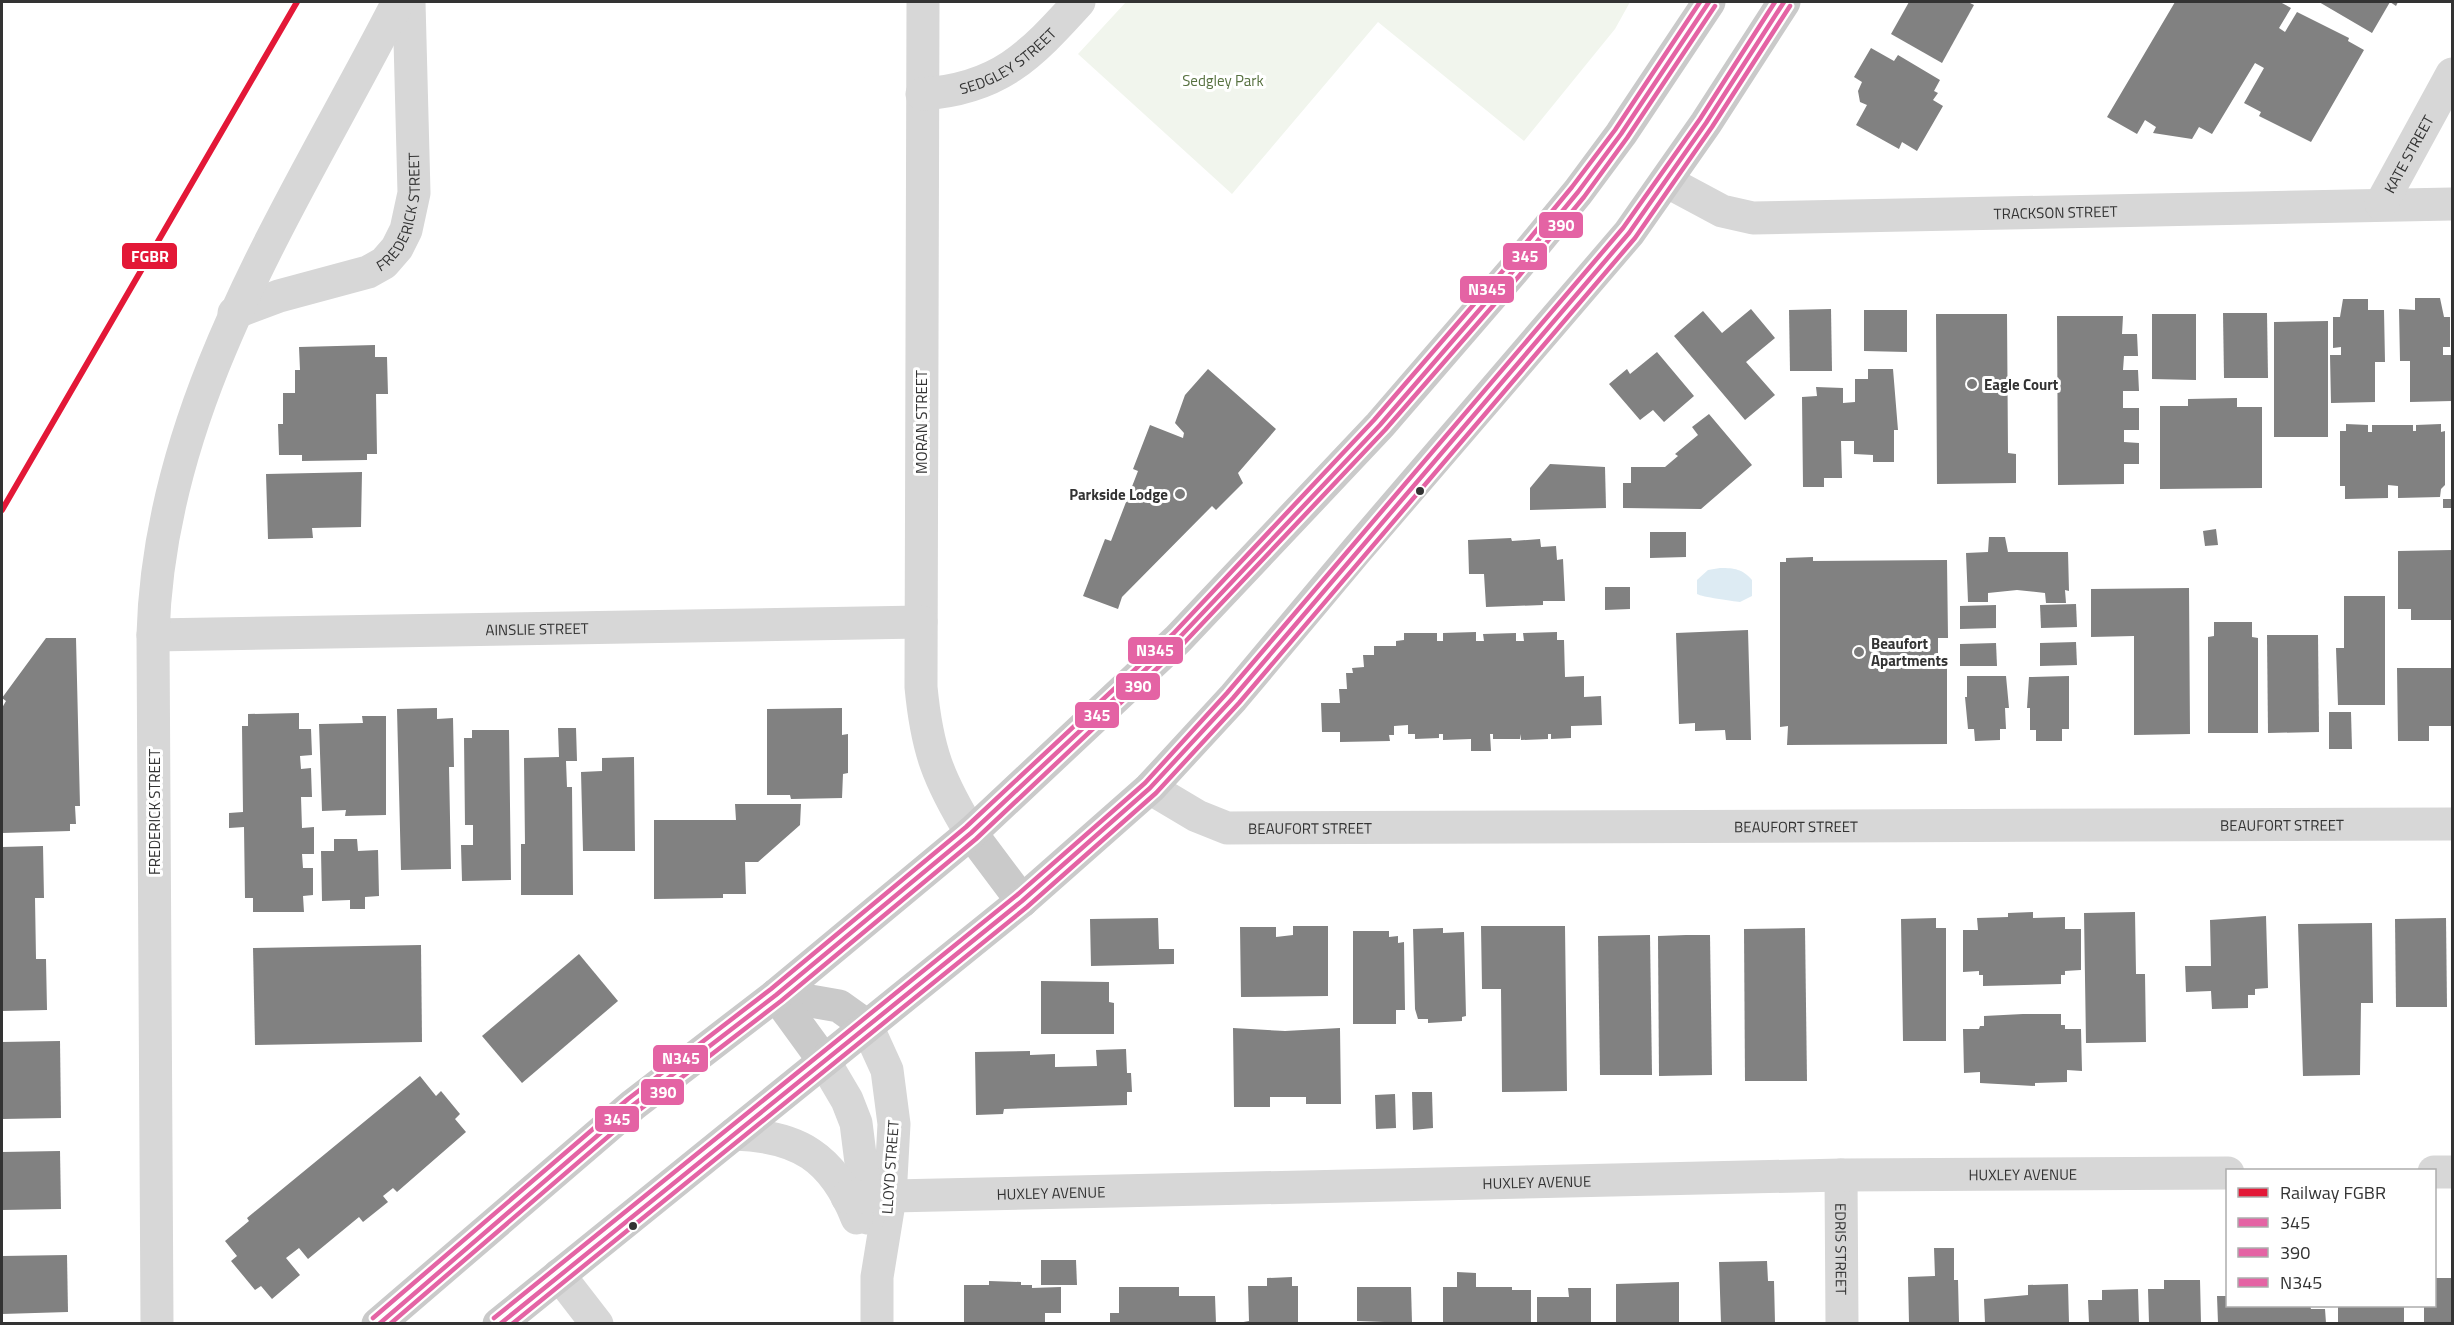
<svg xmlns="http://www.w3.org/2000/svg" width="2454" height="1325" font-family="'Titillium Web',sans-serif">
<rect width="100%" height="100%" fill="#fff"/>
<path fill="#f1f5ed" d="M1126 2H1630L1615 29 1524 141 1378 22 1232 194 1078 54Z"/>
<path fill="#ddebf3" d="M1720 568C1735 568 1742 569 1752 580V596L1740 602C1732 601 1702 597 1697 594V580L1708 570Z"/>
<g fill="#818181">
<path d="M1909 2H1968L1974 5 1942 63 1891 34Z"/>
<path d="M2175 2H2280L2291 8 2279 28 2285 32 2297 12 2349 38 2348 41 2364 50 2311 142 2259 116 2261 112 2244 103 2264 68 2255 63 2212 134 2199 127 2192 139 2153 133 2156 127 2145 120 2137 134 2107 117Z"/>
<path d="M2319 2H2398L2396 6 2390 2 2372 33Z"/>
<path d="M1871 48 1894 61 1898 55 1940 80 1934 91 1938 93 1933 100 1943 106 1917 151 1902 142 1899 149 1856 125 1867 105 1860 102 1858 91 1862 82 1854 77Z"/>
<path d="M2415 298H2440L2444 317H2450V347H2443V355H2452V401L2410 402V361H2400L2399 309 2415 310Z"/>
<path d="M2343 299H2368V310H2384L2385 362H2375V402L2331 403 2330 355H2341V347L2333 348V317H2340Z"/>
<path d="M1751 309 1775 338 1746 362 1775 395 1745 420 1674 336 1703 311 1722 333Z"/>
<path d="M1831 309 1832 371H1790L1789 310Z"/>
<path d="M1864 310H1907V352L1864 351Z"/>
<path d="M2223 313H2267L2268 378H2224Z"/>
<path d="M1936 314H2007L2008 453 2016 454V483L1937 484Z"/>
<path d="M2152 314H2196V380L2152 379Z"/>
<path d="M2057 316H2123L2122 334H2137L2138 356H2124L2123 370H2138L2139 391H2123V408H2139V430H2124V442L2139 443V464H2124V484L2058 485Z"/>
<path d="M2328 321V437H2274V322Z"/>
<path d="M375 345V357H387L388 394H376L377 454H367V460L302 461V455H279L278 424H283V393H295V370H300L299 347Z"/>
<path d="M1657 352 1694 396 1664 422 1653 410 1640 420 1609 384 1627 369 1630 374Z"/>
<path d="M1208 369 1276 429 1238 473 1243 483 1216 510 1212 506 1122 597 1118 609 1083 596 1105 539 1111 541 1138 471 1133 469 1150 425 1183 438 1184 433 1175 423 1185 395Z"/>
<path d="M1868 369H1893L1898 430H1894V462H1873V455L1854 454V441H1841L1842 478H1824V487H1803L1802 397 1817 396 1816 387 1843 388V403L1855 402V379H1868Z"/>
<path d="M2237 398V407H2262V488L2160 489V406H2188V399Z"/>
<path d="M1709 414 1752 465 1701 509 1623 508V483H1631V467H1665L1678 456 1675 454 1698 435 1692 427Z"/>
<path d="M2346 424 2368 425V432H2372V425H2413V431H2416V425L2441 424V432L2445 431V485L2441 489 2440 497 2398 498V486L2388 485V498L2345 499V486H2340V431H2346Z"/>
<path d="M1550 464 1605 467 1606 508 1530 510V488Z"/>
<path d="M362 472 361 527 312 528 313 538 268 539 266 474Z"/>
<rect x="2443" y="499" width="9" height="9"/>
<path d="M2216 529 2218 545 2205 546 2203 531Z"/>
<path d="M1650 532H1686V557L1650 558Z"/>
<path d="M1989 537H2005L2008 552H2068L2069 591 2065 590 2066 603H2046L2045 593 2017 590 1988 593V602H1968L1966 553 1988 552Z"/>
<path d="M1511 538 1512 541 1540 539 1541 547 1556 546 1557 560 1563 559 1565 601H1543V605L1486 607 1484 574H1469L1468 540Z"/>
<path d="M2452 550V620H2411V609H2398V551Z"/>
<path d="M1813 557V561L1947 560 1948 638H1938V666L1947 667V744L1787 745 1788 726 1780 727V562H1786V558Z"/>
<path d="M1605 587H1630V609L1605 610Z"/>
<path d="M2189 588 2190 734 2134 735V636L2091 637V589Z"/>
<path d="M2344 596H2385V705H2338L2336 648H2344Z"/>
<path d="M2076 604 2077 627 2041 628 2040 605Z"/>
<path d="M1996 605V628L1960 629V606Z"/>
<path d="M2214 622H2252V637L2258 638V733H2208V637L2214 636Z"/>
<path d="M1748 630 1751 740H1726L1725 730 1695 731V723L1679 724 1676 633Z"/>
<path d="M1476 632V641H1484L1483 634 1516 633V641H1524L1523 633 1557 632V640H1564L1565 677 1584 676V697L1601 696 1602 725 1571 726V738L1551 739V734H1548V739L1521 740V734L1520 739H1493V734H1490L1491 751H1471V739L1443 740V734H1439V738L1415 739V734H1408V725L1394 726V735H1389L1390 741 1340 742V732H1322L1321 703H1340L1339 689H1347L1346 673H1353L1352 668 1364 667 1363 655H1374V646H1396V641L1404 640V633H1437V641H1443V633Z"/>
<path d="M2267 635H2318L2319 732 2268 733Z"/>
<path d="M46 638H76L80 806H75L76 824H70V831L2 833V708L6 701 2 698Z"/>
<path d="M2076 642 2077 665 2040 666V643Z"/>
<path d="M1996 643 1997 666H1960V644Z"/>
<path d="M2397 668H2452V726H2429V741H2398Z"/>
<path d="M1967 676H2006L2009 708H2005L2006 729H2000V740L1975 741 1974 729H1968L1965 697H1967Z"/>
<path d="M2069 676V729H2062V741H2036V730H2030V708H2027L2029 677Z"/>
<path d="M437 708V719L453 718 454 767H449L451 869 401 870 397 709Z"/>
<path d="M842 708V735L848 734V773L843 774 842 798 791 799 790 795H767V709Z"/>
<path d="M2329 712H2351L2352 749H2329Z"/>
<path d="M299 713V729H311L312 755 300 756 301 769 311 768 312 797H301L302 828 314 827V854H302L303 868H313V895L303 896 304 912H253V898H245L244 827 229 828V813L243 812 242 726H248V714Z"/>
<path d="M362 716H386V815L345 816 346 810 322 811 319 724 363 723Z"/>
<path d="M558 728H576L577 761H566L567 787H572L573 895H521V844H525L524 758 559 757Z"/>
<path d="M472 730H509L511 880 462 881 461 845H473V825H465L464 738H472Z"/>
<path d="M634 757 635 851H583L581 772 602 771V758Z"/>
<path d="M735 804H801L800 825 758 862H745L746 894H723V898L654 899V820H736Z"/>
<path d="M334 839H357L358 851 378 850 379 896 365 897V909H350V900L322 901 321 851H334Z"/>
<path d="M43 846 44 898H35L36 959H46L47 1010 2 1011V847Z"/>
<path d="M2033 912V918L2065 917V929H2081V970L2065 971V975H2061V984L1983 986V975H1979V971L1963 972V930H1978L1977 918 2008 917V913Z"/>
<path d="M2135 912 2136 974H2145L2146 1042 2086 1043 2084 913Z"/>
<path d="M2266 916 2268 988 2255 989V995H2248V1008L2212 1009 2211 991 2186 992 2185 966H2211L2210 920Z"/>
<path d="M1158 918 1159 949H1174V964L1091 966 1090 919Z"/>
<path d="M1936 918V928H1946V1041H1903L1901 919Z"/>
<path d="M2446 918 2447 1007H2396L2395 919Z"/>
<path d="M2372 923 2373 1003H2361L2360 1075 2303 1076 2298 924Z"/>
<path d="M1293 926H1328V996L1241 997 1240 927H1276V937L1293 935Z"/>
<path d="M1481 926H1565L1567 1091 1502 1092 1501 989H1482Z"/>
<path d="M1443 928V933L1464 932 1466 1016 1462 1017V1021L1428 1023V1019H1418L1415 1009 1413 929Z"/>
<path d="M1805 928 1807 1081H1745L1744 929Z"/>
<path d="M1353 931H1389V937L1398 936V943L1404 942 1405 1010H1396V1024H1353Z"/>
<path d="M1650 935 1652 1075H1600L1598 936Z"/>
<path d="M1686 935H1710L1712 1075 1659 1076 1658 936Z"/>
<path d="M421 945 422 1042 255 1045 253 948Z"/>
<path d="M579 954 618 1001 522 1083 482 1036Z"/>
<path d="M1041 981 1109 982V1002L1114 1003V1034H1041Z"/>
<path d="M2023 1014H2061V1025H2065V1029H2081L2082 1071 2067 1070V1082L2035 1083V1086L1980 1083V1072L1964 1073 1963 1029H1979L1980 1026H1984V1016Z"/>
<path d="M1233 1028 1285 1031 1340 1028 1341 1104H1306V1097H1270V1107H1234Z"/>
<path d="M60 1041 61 1118 2 1119V1042Z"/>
<path d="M1126 1049 1127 1073H1131L1132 1092H1127V1105L1004 1109 1003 1114 976 1115 975 1052 1030 1051V1055L1055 1054V1067L1097 1066 1096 1050Z"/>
<path d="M420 1076 436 1096 441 1091 460 1114 455 1119 466 1132 397 1192 393 1188 383 1196 388 1202 363 1222 359 1217 308 1259 299 1248 286 1258 300 1275 272 1299 261 1286 255 1290 231 1261 237 1256 225 1241 249 1221 247 1218Z"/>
<path d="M1412 1092H1432L1433 1128 1413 1130Z"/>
<path d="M1395 1094 1396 1128 1376 1129 1375 1095Z"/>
<path d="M60 1151 61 1209 2 1210V1152Z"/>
<path d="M1934 1248H1954V1280H1958L1959 1323H1909L1908 1277 1935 1276Z"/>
<path d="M67 1255 68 1312 2 1314V1256Z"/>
<path d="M1041 1260H1076L1077 1285H1041Z"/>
<path d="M1767 1261 1768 1281H1774L1775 1323H1721L1719 1262Z"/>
<path d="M1457 1272 1476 1273V1287H1512V1290H1531V1323H1443V1287H1457Z"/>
<path d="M1292 1277V1286H1298V1323H1238L1249 1321 1248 1286H1267V1278Z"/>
<path d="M2434 1278H2452V1323H2424V1306H2434Z"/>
<path d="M2164 1280H2200L2201 1323H2149L2148 1289H2164Z"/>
<path d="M989 1281 1021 1282V1285H1032V1288L1061 1287V1313H1045V1323H964V1285H989Z"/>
<path d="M1679 1282V1323H1616V1284Z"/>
<path d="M2068 1284 2069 1323H1985L1984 1299 2028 1295V1285Z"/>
<path d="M1119 1287H1179V1296H1215L1216 1323H1110V1313H1119Z"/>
<path d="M1357 1287H1411L1412 1323 1357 1321Z"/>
<path d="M1568 1288H1591V1323H1537V1297H1569Z"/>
<path d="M2138 1289 2139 1323H2089L2088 1300H2102V1290Z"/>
<path d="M2217 1296H2228V1306H2310L2311 1309H2325L2326 1323H2218Z"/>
<rect x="2338" y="1306" width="66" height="17"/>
</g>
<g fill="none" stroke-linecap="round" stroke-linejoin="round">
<g stroke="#d7d7d7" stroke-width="33">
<path d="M923 2 921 687C927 750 938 779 971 833"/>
<path id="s1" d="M922 94C999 89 1030 56 1079 2"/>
<path id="s2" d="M1666 181 1722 211 1753 218 2452 204"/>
<path id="s3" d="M2381 204 2452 74"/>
<path id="s4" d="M234 313 279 296 368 272 384 263 397 248 406 230 414 193 409 2"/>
<path id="s5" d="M153 635 921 622"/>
<path id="s6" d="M1150 788 1197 816 1227 828 2452 824"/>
<path d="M867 1026 887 1070 894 1124 890 1197 877 1277V1324"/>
<path d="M824 1061 847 1100 856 1123 868 1218"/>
<path d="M734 1134C798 1136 833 1157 857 1218"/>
<path d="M2434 1172H2452"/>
<path id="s7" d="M1841 1175 1842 1324"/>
<path id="s8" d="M847 1197 1841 1175 2228 1173"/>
<path d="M559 1275 597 1324"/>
<path d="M157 1324 153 635C159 401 295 203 398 2"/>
</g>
<g stroke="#cacaca" stroke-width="33">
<path d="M971 833 1022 901"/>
<path d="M776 995 839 1006 867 1026"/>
<path d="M776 995 824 1061"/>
<path d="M378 1324 633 1105 776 995 971 833 1178 639 1380 425 1513 271 1578 192 1621 134 1709 2"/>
<path d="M499 1324 1022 901 1150 788 1233 698 1357 550 1629 233 1706 123 1784 2"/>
</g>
<defs>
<g id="bus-1">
<path d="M379 1324 633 1105 776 995 971 833 1178 639 1380 425 1513 271 1578 192 1621 134 1709 2"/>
<path d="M500 1324 1022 901 1150 788 1233 698 1629 233 1706 123 1784 2"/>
</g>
<g id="bus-2">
<path d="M390 1324 638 1111 781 1001 976 839 1183 644 1385 430 1519 276 1584 197 1627 138 1715 6"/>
<path d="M512 1324 1027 907 1156 793 1239 703 1635 238 1712 127 1790 6"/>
</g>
<g id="bus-3">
<path d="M373 1318 628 1099 771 989 966 827 1173 634 1374 420 1507 266 1572 187 1615 130 1700 2"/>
<path d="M494 1318 1017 895 1145 783 1227 693 1623 228 1700 119 1775 2"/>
</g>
</defs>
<use href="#bus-1" stroke="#fff" stroke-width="9"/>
<use href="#bus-2" stroke="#fff" stroke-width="9"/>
<use href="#bus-3" stroke="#fff" stroke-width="9"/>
<use href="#bus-1" stroke="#e463a4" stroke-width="4.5"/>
<use href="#bus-2" stroke="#e463a4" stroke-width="4.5"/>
<use href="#bus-3" stroke="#e463a4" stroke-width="4.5"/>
<defs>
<path id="rail-1" d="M2 510 297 2"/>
</defs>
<use href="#rail-1" stroke="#fff" stroke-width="10"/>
<use href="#rail-1" stroke="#e31837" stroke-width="6"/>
</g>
<g fill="#7a7a7a" stroke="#fff" stroke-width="2">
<circle cx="1972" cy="384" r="6"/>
<circle cx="1180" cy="494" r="6"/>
<circle cx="1859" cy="652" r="6"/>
</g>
<g fill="#333" stroke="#fff" stroke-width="2">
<circle cx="1420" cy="491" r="5"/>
<circle cx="633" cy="1226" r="5"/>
</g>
<g text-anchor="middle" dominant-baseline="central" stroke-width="6" stroke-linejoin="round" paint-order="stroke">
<g font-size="15" fill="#333" stroke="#fff">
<text stroke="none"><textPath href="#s1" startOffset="94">SEDGLEY STREET</textPath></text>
<text stroke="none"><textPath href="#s3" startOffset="57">KATE STREET</textPath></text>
<text stroke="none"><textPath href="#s4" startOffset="214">FREDERICK STREET</textPath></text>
<text stroke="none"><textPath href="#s2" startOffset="398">TRACKSON STREET</textPath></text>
<text transform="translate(921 422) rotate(-90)">MORAN STREET</text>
<text stroke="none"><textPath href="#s5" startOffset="384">AINSLIE STREET</textPath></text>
<text transform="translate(154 812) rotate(-90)">FREDERICK STREET</text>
<text stroke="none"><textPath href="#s6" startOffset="1142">BEAUFORT STREET</textPath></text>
<text stroke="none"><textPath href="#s6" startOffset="656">BEAUFORT STREET</textPath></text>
<text stroke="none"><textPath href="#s6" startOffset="170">BEAUFORT STREET</textPath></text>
<text transform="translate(890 1167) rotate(-86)">LLOYD STREET</text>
<text stroke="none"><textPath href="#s8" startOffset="1176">HUXLEY AVENUE</textPath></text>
<text stroke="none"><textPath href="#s8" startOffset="690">HUXLEY AVENUE</textPath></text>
<text stroke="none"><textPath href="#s8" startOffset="204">HUXLEY AVENUE</textPath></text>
<text stroke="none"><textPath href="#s7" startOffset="74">EDRIS STREET</textPath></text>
</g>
<g font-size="15" fill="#56703f" stroke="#fff">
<text x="1223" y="80">Sedgley Park</text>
</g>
<g font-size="15" font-weight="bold" fill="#333" stroke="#fff" text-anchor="start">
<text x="1984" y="384">Eagle Court</text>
<text x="1168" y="494" text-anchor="end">Parkside Lodge</text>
<text x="1871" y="643">Beaufort<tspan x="1871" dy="17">Apartments</tspan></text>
</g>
</g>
<g stroke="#fff" stroke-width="2">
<rect x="1538" y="211" width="46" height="28" rx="6" fill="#e463a4"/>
<rect x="121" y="242" width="57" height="28" rx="6" fill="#e31837"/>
<rect x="1502" y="242" width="46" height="29" rx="6" fill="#e463a4"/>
<rect x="1459" y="275" width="56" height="29" rx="6" fill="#e463a4"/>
<rect x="1127" y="636" width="57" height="29" rx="6" fill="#e463a4"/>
<rect x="1115" y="672" width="46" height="29" rx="6" fill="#e463a4"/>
<rect x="1074" y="701" width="46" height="28" rx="6" fill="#e463a4"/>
<rect x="652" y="1044" width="57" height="29" rx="6" fill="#e463a4"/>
<rect x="640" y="1078" width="45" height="28" rx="6" fill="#e463a4"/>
<rect x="594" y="1105" width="46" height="28" rx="6" fill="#e463a4"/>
</g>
<g font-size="16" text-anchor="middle" font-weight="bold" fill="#fff">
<text x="1561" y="231">390</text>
<text x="150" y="262">FGBR</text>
<text x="1525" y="262">345</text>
<text x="1487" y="295">N345</text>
<text x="1155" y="656">N345</text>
<text x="1138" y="692">390</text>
<text x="1097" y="721">345</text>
<text x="681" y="1064">N345</text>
<text x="663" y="1098">390</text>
<text x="617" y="1125">345</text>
</g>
<rect width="2454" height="1325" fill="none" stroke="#333333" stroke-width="6"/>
<rect x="2226" y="1169" width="210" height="138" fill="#ffffff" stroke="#adadad" stroke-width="1.5"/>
<rect x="2238" y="1188" width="30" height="9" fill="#e31837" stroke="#adadad" stroke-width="1.5"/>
<text x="2280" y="1199" font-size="18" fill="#333333">Railway FGBR</text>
<rect x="2238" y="1218" width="30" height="9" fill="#e463a4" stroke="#adadad" stroke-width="1.5"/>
<text x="2280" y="1229" font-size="18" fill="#333333">345</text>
<rect x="2238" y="1248" width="30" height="9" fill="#e463a4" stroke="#adadad" stroke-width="1.5"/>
<text x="2280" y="1259" font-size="18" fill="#333333">390</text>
<rect x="2238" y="1278" width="30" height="9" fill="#e463a4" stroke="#adadad" stroke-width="1.5"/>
<text x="2280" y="1289" font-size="18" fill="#333333">N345</text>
</svg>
